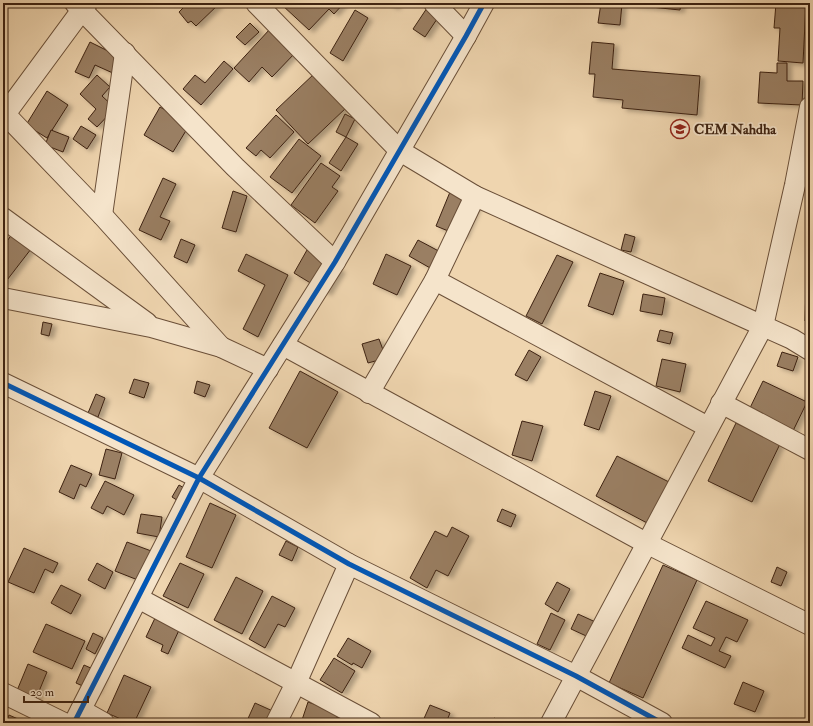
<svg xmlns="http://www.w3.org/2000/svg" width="813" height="726" font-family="'IM FELL Double Pica',serif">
<defs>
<filter id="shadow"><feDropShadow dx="4.5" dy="2.5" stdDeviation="2" flood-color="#0004"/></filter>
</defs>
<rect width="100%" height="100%" fill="#efd5af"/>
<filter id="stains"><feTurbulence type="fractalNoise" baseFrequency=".005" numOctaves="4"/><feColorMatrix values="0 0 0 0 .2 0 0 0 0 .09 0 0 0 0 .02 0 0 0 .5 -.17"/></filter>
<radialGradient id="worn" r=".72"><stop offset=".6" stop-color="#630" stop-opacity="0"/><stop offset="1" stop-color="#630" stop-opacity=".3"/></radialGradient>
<g fill="#9a7f63" stroke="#3d2211" filter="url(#shadow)">
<path d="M188 3H220L196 26 191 21 188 23 179 12Z"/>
<path d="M283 3H344L334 14 329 9 309 30 282 5Z"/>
<path d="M387 3H397L395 7Z"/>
<path d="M601 3H681L680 10 622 4 620 25 598 23Z"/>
<path d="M776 3H806L803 63 778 61 780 28H774Z"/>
<path d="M427 8 439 16 425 37 413 29Z"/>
<path d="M355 10 368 18 343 61 330 53Z"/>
<path d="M250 23 259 32 245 45 236 37Z"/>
<path d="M270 29 296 52 272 77 262 67 249 82 234 68Z"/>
<path d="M90 42 122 58 115 74 95 65 89 78 75 72Z"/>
<path d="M592 42 614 44 612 69 700 76 697 115 622 108 623 100 593 97 595 74H589Z"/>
<path d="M224 61 233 69 201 105 183 89 195 75 205 83Z"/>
<path d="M777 63H787V81H803L802 105 758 103 760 72 777 73Z"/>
<path d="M315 73 347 107 308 144 276 110Z"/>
<path d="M97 75 110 87 102 96 115 108 97 127 88 119 96 109 80 94Z"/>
<path d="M47 91 68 105 47 138 26 125Z"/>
<path d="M160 107 190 124 173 152 144 135Z"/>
<path d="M345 114 355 119 346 137 336 132Z"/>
<path d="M276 115 294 132 270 158 261 150 256 156 246 148Z"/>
<path d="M81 126 96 135 87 149 73 139Z"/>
<path d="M51 130 69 137 63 152 45 145Z"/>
<path d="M346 137 358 144 341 171 329 163Z"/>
<path d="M299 139 321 156 292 193 270 177Z"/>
<path d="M321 163 340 176 332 187 338 191 315 223 291 205Z"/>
<path d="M163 178 176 184 160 217 170 221 161 240 139 230Z"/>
<path d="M233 191 247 196 236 232 222 228Z"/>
<path d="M450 192 478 203 463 237 436 226Z"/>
<path d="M12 234 31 249 4 284 3 283V247Z"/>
<path d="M625 234 635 237 631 252 621 250Z"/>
<path d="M181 239 195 245 187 263 174 257Z"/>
<path d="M418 240 448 256 439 273 409 256Z"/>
<path d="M307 250 341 270 327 293 294 273Z"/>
<path d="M246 254 288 275 258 337 243 329 265 285 238 271Z"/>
<path d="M386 254 411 266 397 295 373 284Z"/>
<path d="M557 255 573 262 542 324 526 316Z"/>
<path d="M600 273 624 281 613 315 588 306Z"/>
<path d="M806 284H810V322L805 321Z"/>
<path d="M643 294 665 298 662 315 640 311Z"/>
<path d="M43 322 52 324 49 336 41 334Z"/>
<path d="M660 330 673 333 670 344 657 341Z"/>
<path d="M379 339 386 358 368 363 362 344Z"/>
<path d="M529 350 541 357 527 381 515 375Z"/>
<path d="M782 352 798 357 793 371 777 366Z"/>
<path d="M662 359 686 364 680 392 656 386Z"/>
<path d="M300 371 338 392 307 448 269 428Z"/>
<path d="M134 379 149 383 144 398 129 393Z"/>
<path d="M197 381 210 385 205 397 194 393Z"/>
<path d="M763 381 807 402 792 433 748 412Z"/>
<path d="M595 391 611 396 599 430 584 425Z"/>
<path d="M96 394 105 398 98 417 88 413Z"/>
<path d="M522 421 543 426 532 461 512 455Z"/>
<path d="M736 423 780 444 752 502 708 481Z"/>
<path d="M106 449 122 453 115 479 99 475Z"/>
<path d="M617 456 671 483 649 524 596 496Z"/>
<path d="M71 465 92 474 86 487 80 484 74 499 59 492Z"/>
<path d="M105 481 134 495 124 515 107 506 103 514 91 508Z"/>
<path d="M179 485 191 492 183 504 172 497Z"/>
<path d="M210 503 236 515 212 568 186 557Z"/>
<path d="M502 509 516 515 511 527 497 521Z"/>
<path d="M141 514 162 517 159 537 137 533Z"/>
<path d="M452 527 469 536 448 576 436 570 427 588 410 578 435 531 447 537Z"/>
<path d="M286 541 298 547 292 561 279 555Z"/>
<path d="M127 542 154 552 143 582 115 571Z"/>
<path d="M24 548 58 563 53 573 45 569 34 593 8 582Z"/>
<path d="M97 563 113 572 105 589 88 580Z"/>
<path d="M180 563 204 574 188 608 163 596Z"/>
<path d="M663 565 697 580 643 698 609 683Z"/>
<path d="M777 567 787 572 781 586 771 582Z"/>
<path d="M236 577 263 591 242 634 214 620Z"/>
<path d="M557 582 570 589 558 612 545 604Z"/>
<path d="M61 585 81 595 71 614 51 603Z"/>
<path d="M272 596 295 608 285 627 278 624 265 648 249 639Z"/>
<path d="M706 601 748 620 737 642 726 637 719 651 731 656 725 668 682 648 688 635 711 646 715 638 693 628Z"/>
<path d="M551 613 565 620 550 650 537 644Z"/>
<path d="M578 614 602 625 595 640 571 629Z"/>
<path d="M155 618 180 628 168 654 161 651 163 645 146 637Z"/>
<path d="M46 624 85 641 72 669 33 652Z"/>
<path d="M93 633 103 638 95 654 86 649Z"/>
<path d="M348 638 371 651 362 668 353 663 352 665 337 656Z"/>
<path d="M334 658 355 671 342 693 320 680Z"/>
<path d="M28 664 47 672 35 701 16 693Z"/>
<path d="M84 665 104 674 96 692 76 683Z"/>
<path d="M124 675 151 687 134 723H130L107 713Z"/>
<path d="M743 682 764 691 755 712 734 704Z"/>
<path d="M308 702 339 713 335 723H301Z"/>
<path d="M255 703 286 717 283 723H246Z"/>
<path d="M430 705 450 713 446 723H422Z"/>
<path d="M9 715 18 719 15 723H5Z"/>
<path d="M494 718 505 723H492Z"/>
</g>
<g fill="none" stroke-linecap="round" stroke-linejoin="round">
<defs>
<g id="street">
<path d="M75 3 235 167 335 262"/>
<path d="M256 3 400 151 475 196 792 339 810 350"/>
<path d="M434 3 466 36"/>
<path d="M3 112 102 215 221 347"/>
<path d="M3 117 87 3"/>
<path d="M102 215 125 53"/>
<path d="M3 218 147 323"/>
<path d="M435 280 708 427"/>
<path d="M3 298 151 327 221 347 268 369"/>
<path d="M283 345 646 543 810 625"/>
<path d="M3 383 199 478 349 564 576 676 662 723"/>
<path d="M369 393 435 280 475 196"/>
<path d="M721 403 810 450"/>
<path d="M138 598 371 723"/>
<path d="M3 693 64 723"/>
<path d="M81 710 104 723"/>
<path d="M74 723 199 478 335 262 466 36 484 3"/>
<path d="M276 723 296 683 349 564"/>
<path d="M551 723 763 326 795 185 810 107"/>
</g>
</defs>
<use href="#street" stroke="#6a4f38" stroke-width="22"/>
<use href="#street" stroke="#f5e4cb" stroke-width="20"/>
<defs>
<g id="cycleway">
<path d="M3 383 199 478 349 564 576 676 662 723"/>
<path d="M74 723 199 478 335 262 466 36 484 3"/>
</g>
</defs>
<use href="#cycleway" stroke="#f5e4cb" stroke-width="8"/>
<use href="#cycleway" stroke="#0057b8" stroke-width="5"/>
</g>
<defs>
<symbol id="school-ring" viewBox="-11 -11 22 22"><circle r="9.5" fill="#f5e4cb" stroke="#8f2418" stroke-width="1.5"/><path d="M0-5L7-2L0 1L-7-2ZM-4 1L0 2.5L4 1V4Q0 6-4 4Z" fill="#8f2418"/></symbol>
</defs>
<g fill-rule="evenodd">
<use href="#school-ring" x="669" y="118" width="22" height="22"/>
</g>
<g text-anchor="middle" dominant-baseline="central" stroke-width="3.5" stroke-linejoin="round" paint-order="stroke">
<g font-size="14" font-weight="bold" fill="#3d2211" stroke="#f5e4cb" text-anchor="start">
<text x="694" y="129">CEM Nahdha</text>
</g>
</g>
<rect width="813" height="726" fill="none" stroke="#efd5af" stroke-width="16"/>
<rect x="4" y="4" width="805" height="718" fill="none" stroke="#3d2211" stroke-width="2"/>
<rect x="8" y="8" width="797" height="710" fill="none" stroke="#3d2211"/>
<path d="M24 696v6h64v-6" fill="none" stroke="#3d2211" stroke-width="2"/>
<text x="30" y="696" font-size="12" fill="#3d2211" stroke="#f5e4cb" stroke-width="3" paint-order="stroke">20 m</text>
<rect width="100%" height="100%" filter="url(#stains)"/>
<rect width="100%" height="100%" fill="url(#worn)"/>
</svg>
